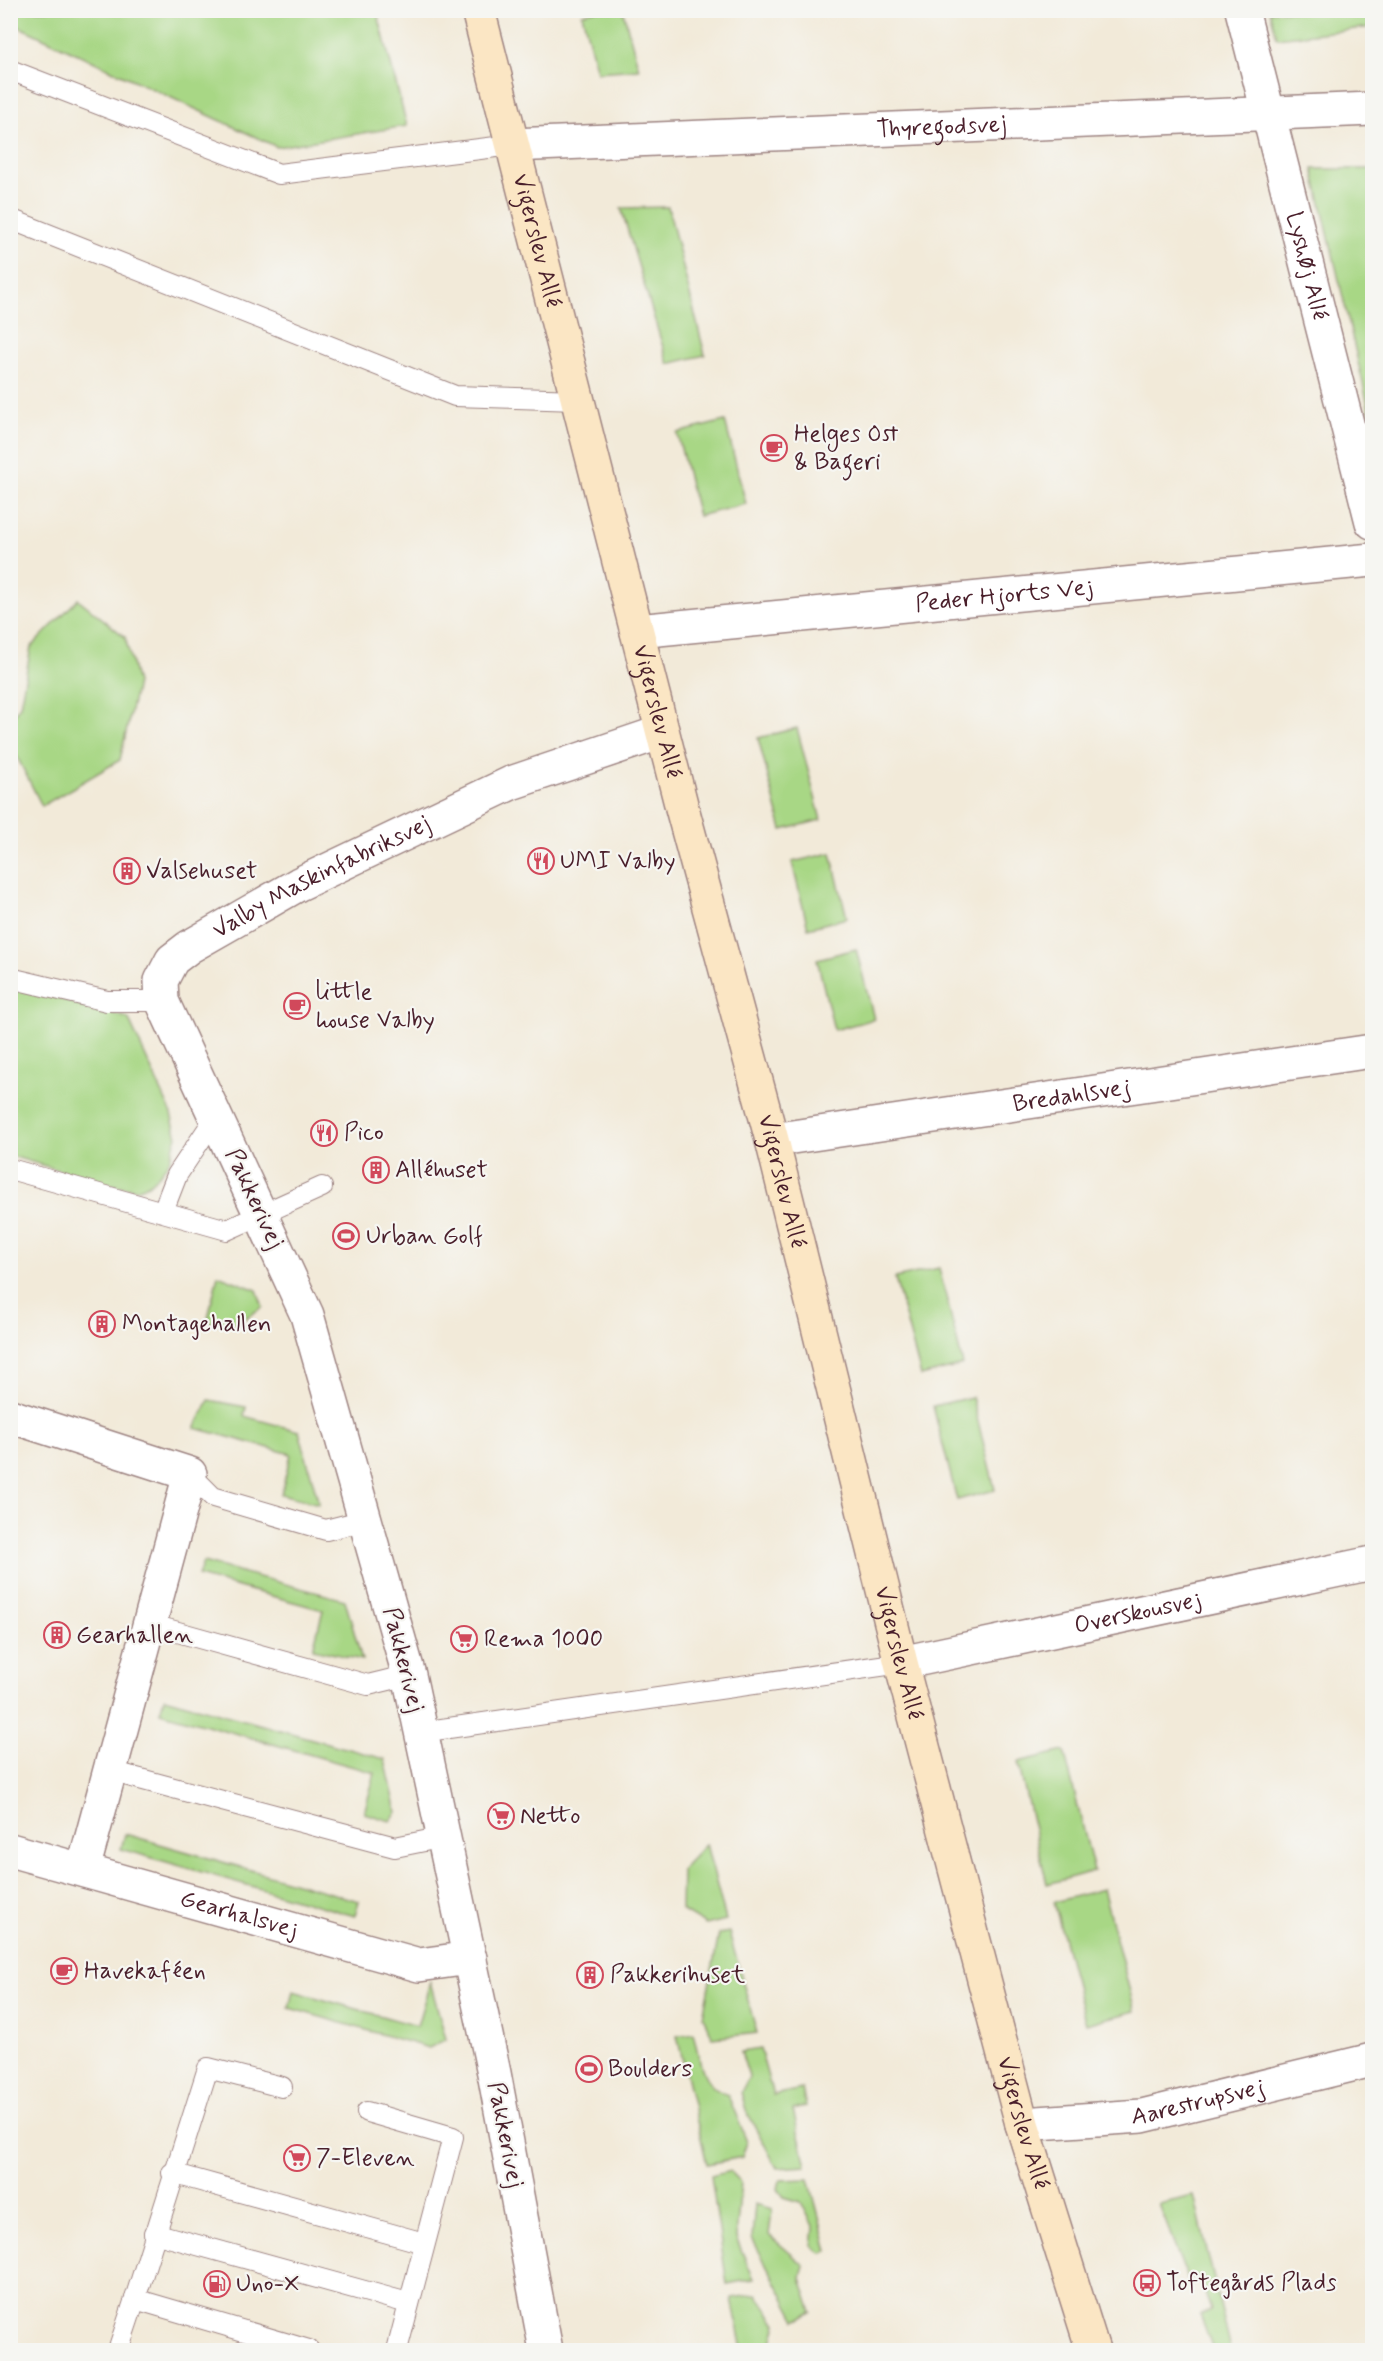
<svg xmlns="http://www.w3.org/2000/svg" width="1383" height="2361" font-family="Mynerve,sans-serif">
<rect width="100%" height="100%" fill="#f6f6f2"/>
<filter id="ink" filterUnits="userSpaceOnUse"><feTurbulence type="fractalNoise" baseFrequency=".0167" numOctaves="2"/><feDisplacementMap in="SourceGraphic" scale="12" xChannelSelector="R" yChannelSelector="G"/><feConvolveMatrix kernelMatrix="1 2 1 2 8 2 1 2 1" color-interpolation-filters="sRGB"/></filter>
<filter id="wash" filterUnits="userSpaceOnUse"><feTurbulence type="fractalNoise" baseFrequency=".008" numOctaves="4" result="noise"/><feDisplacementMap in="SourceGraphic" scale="24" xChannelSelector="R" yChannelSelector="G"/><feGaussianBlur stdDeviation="1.35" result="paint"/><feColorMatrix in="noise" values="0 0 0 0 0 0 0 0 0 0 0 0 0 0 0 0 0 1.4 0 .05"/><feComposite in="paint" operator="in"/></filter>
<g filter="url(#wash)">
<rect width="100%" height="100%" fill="#f2ead9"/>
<g fill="#a8d785" stroke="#797b58" stroke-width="1.5">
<path d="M11 10 377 11 407 126 277 147 11 23Z"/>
<path d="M596 10 623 11 639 69 597 72 582 14Z"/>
<path d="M1270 11H1369L1372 27 1277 38Z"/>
<path d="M1372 169V422L1313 169Z"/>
<path d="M668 207 705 355 668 364 621 208Z"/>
<path d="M725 421 746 504 698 516 677 433Z"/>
<path d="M78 599 125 637 137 683 120 760 42 806 11 745V718L20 706 31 647Z"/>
<path d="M797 728 821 820 782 830 758 738Z"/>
<path d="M831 853 847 918 808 928 792 862Z"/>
<path d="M856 949 874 1019 834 1030 817 959Z"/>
<path d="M10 985 128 1018 170 1110 177 1137 169 1161 159 1175 148 1185 135 1189 103 1183 11 1156Z"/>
<path d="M939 1268 963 1365 921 1376 895 1278Z"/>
<path d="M218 1275 257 1290 263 1307 233 1326 207 1322Z"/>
<path d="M972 1397 995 1490 957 1500 933 1406Z"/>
<path d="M209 1400 246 1407 244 1416 299 1431 319 1504 281 1494 291 1454 195 1428Z"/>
<path d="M203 1562 345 1600 362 1660 313 1649 323 1610 198 1576Z"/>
<path d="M164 1698 385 1759 397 1812 390 1821 364 1813 375 1773 160 1712Z"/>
<path d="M1064 1751 1094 1871 1047 1884 1018 1762Z"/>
<path d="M125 1834 359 1901 355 1916 121 1849Z"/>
<path d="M706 1844 726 1920 706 1925 681 1910 682 1869Z"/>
<path d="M1103 1889 1135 2011 1086 2024 1054 1902Z"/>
<path d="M729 1932 757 2033 713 2038 703 2017 719 1934Z"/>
<path d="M430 1982 446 2039 429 2048 289 2008 293 1991 417 2026Z"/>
<path d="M693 2033C700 2058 700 2087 728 2095L747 2142 742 2157 707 2164 677 2036Z"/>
<path d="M760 2049 773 2095 802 2089 806 2106 793 2110 806 2166 777 2168 746 2110 741 2092 749 2077 741 2052Z"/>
<path d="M730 2171 741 2182 736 2238 754 2279 727 2284 711 2176Z"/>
<path d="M809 2179 828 2251 821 2253 812 2246 814 2228 801 2202 784 2197 778 2189 780 2180Z"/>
<path d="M1194 2196 1231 2350H1213L1200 2315 1211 2310 1199 2276 1187 2278 1159 2204Z"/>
<path d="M755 2204 772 2209 769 2235 804 2265 801 2278 812 2312 796 2320 752 2238Z"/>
<path d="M757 2294 777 2324 770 2350H742L732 2298Z"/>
</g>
</g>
<g filter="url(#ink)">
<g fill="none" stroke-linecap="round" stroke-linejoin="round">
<defs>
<g id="lane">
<path d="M10 70 279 174 512 145"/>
<path d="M10 219 455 396 577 400"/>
<path d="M10 978 107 1001H162"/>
<path d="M10 1169 227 1230 322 1187"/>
<path d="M163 1211 177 1175 215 1118"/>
<path d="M190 1474 213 1497 326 1530 365 1520"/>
<path d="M149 1624 368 1685 409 1675"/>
<path d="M421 1732 901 1663"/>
<path d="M110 1771 395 1847 444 1837"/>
<path d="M367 2112 453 2137 397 2350"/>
<path d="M172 2173 424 2243"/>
<path d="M154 2233 408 2303"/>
<path d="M135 2299 208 2068 282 2087"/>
<path d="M118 2350 135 2299 309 2350"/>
</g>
<g id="street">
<path id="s1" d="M1242 10 1372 522"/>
<path id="s2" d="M512 145 1372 109"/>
<path id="s3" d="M637 631 1372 560"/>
<path id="s4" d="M772 1140 1372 1051"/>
<path d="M10 1416 190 1474 83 1870"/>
<path id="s5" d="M901 1663 1372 1563"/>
<path id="s6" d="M10 1850 419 1965 470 1958"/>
<path id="s7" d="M1022 2124 1142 2116 1372 2060"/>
<path id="s8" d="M546 2350 494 2073 409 1675 307 1315 162 1001 161 981 172 960 189 947 299 884 511 783 662 732"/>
</g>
<g id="secondary">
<path id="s9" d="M478 10 682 808 772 1140 901 1663 1022 2124 1093 2350"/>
</g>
</defs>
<use href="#lane" stroke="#9e8482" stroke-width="22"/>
<use href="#street" stroke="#9e8482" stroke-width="36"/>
<use href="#secondary" stroke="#9e8482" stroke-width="36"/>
<use href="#lane" stroke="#fff" stroke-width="20"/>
<use href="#street" stroke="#fff" stroke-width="33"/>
<use href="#secondary" stroke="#fbe6c4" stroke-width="33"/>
</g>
</g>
<defs>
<symbol id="cafe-ring" viewBox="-11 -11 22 22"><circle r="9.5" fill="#f6f6f2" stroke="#d1495b" stroke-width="1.5"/><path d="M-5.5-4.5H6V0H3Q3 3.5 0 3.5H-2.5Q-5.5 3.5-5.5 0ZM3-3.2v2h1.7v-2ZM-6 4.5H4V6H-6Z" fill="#d1495b"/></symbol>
<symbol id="restaurant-ring" viewBox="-11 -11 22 22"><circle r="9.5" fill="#f6f6f2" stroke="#d1495b" stroke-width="1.5"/><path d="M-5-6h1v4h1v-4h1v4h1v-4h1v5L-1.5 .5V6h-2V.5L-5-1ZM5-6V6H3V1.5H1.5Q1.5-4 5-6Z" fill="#d1495b"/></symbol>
<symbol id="building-ring" viewBox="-11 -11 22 22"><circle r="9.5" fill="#f6f6f2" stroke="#d1495b" stroke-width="1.5"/><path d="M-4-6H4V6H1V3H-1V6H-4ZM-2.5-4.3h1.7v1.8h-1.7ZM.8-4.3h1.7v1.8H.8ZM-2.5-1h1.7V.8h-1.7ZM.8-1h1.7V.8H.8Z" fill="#d1495b"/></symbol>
<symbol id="stadium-ring" viewBox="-11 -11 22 22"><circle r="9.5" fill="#f6f6f2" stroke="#d1495b" stroke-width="1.5"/><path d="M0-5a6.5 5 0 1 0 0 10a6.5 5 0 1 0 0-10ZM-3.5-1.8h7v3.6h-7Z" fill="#d1495b"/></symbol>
<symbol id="supermarket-ring" viewBox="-11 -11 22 22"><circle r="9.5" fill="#f6f6f2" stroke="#d1495b" stroke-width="1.5"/><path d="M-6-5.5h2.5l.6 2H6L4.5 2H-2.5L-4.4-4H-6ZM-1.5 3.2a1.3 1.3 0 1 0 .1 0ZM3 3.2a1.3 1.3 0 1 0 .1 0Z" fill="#d1495b"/></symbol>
<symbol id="bus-ring" viewBox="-11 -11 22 22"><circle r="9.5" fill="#f6f6f2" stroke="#d1495b" stroke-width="1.5"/><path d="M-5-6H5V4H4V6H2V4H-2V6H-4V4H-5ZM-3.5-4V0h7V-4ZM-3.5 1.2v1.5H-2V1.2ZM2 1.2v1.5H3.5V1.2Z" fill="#d1495b"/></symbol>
<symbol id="fuel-ring" viewBox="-11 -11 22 22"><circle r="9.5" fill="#f6f6f2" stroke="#d1495b" stroke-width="1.5"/><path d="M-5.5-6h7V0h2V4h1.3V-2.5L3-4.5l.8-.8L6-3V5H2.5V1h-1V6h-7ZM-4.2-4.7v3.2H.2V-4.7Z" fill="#d1495b"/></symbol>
</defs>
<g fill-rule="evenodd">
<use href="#cafe-ring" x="759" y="433" width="30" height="30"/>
<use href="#restaurant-ring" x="526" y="846" width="30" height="30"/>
<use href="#building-ring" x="112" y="856" width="30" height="30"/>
<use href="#cafe-ring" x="282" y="991" width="30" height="30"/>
<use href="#restaurant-ring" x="309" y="1118" width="30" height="30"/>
<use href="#building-ring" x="361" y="1155" width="30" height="30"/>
<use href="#stadium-ring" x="331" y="1221" width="30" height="30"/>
<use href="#building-ring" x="87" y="1309" width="30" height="30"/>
<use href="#building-ring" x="42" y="1620" width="30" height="30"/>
<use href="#supermarket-ring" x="449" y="1624" width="30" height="30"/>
<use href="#supermarket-ring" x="486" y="1801" width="30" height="30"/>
<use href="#cafe-ring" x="49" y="1956" width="30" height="30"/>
<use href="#building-ring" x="575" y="1960" width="30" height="30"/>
<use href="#stadium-ring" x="574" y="2054" width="30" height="30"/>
<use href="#supermarket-ring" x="282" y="2143" width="30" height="30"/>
<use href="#bus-ring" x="1132" y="2268" width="30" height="30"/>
<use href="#fuel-ring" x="202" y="2269" width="30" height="30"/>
</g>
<g text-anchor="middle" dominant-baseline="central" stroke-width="4.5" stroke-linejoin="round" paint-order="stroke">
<g font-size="24" fill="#4a1f2b" stroke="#f6f6f2">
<text stroke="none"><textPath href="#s2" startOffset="430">Thyregodsvej</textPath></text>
<text stroke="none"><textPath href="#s9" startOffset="238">Vigerslev Allé</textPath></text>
<text stroke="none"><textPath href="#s1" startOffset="264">Lyshøj Allé</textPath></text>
<text stroke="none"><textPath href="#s3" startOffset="369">Peder Hjorts Vej</textPath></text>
<text stroke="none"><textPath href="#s9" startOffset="724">Vigerslev Allé</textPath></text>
<text stroke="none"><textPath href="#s8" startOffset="1624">Valby Maskinfabriksvej</textPath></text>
<text stroke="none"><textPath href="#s4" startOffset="303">Bredahlsvej</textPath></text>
<text stroke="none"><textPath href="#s9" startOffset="1210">Vigerslev Allé</textPath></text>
<text transform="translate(254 1199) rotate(65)">Pakkerivej</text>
<text stroke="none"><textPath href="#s5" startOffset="242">Overskousvej</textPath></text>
<text stroke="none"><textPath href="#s9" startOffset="1696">Vigerslev Allé</textPath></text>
<text transform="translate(403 1660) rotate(76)">Pakkerivej</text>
<text stroke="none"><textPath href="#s6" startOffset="238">Gearhalsvej</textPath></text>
<text stroke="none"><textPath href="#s7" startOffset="178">Aarestrupsvej</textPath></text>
<text stroke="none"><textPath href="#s9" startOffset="2182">Vigerslev Allé</textPath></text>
<text transform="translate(505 2135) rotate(79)">Pakkerivej</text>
</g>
<g font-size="24" fill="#4a1f2b" stroke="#f6f6f2" text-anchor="start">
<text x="794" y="434">Helges Ost<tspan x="794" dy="28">&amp; Bageri</tspan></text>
<text x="560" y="861">UMI Valby</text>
<text x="146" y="871">Valsehuset</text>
<text x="316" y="992">little<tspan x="316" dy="28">house Valby</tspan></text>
<text x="344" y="1133">Pico</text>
<text x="395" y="1170">Alléhuset</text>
<text x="366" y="1236">Urban Golf</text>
<text x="122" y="1324">Montagehallen</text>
<text x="76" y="1635">Gearhallen</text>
<text x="484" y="1639">Rema 1000</text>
<text x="520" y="1816">Netto</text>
<text x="84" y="1971">Havekaféen</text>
<text x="610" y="1975">Pakkerihuset</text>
<text x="608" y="2069">Boulders</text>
<text x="316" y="2158">7-Eleven</text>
<text x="1166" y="2283">Toftegårds Plads</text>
<text x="236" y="2284">Uno-X</text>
</g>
</g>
<rect width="1383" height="2361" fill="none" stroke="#f6f6f2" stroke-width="36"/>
</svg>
